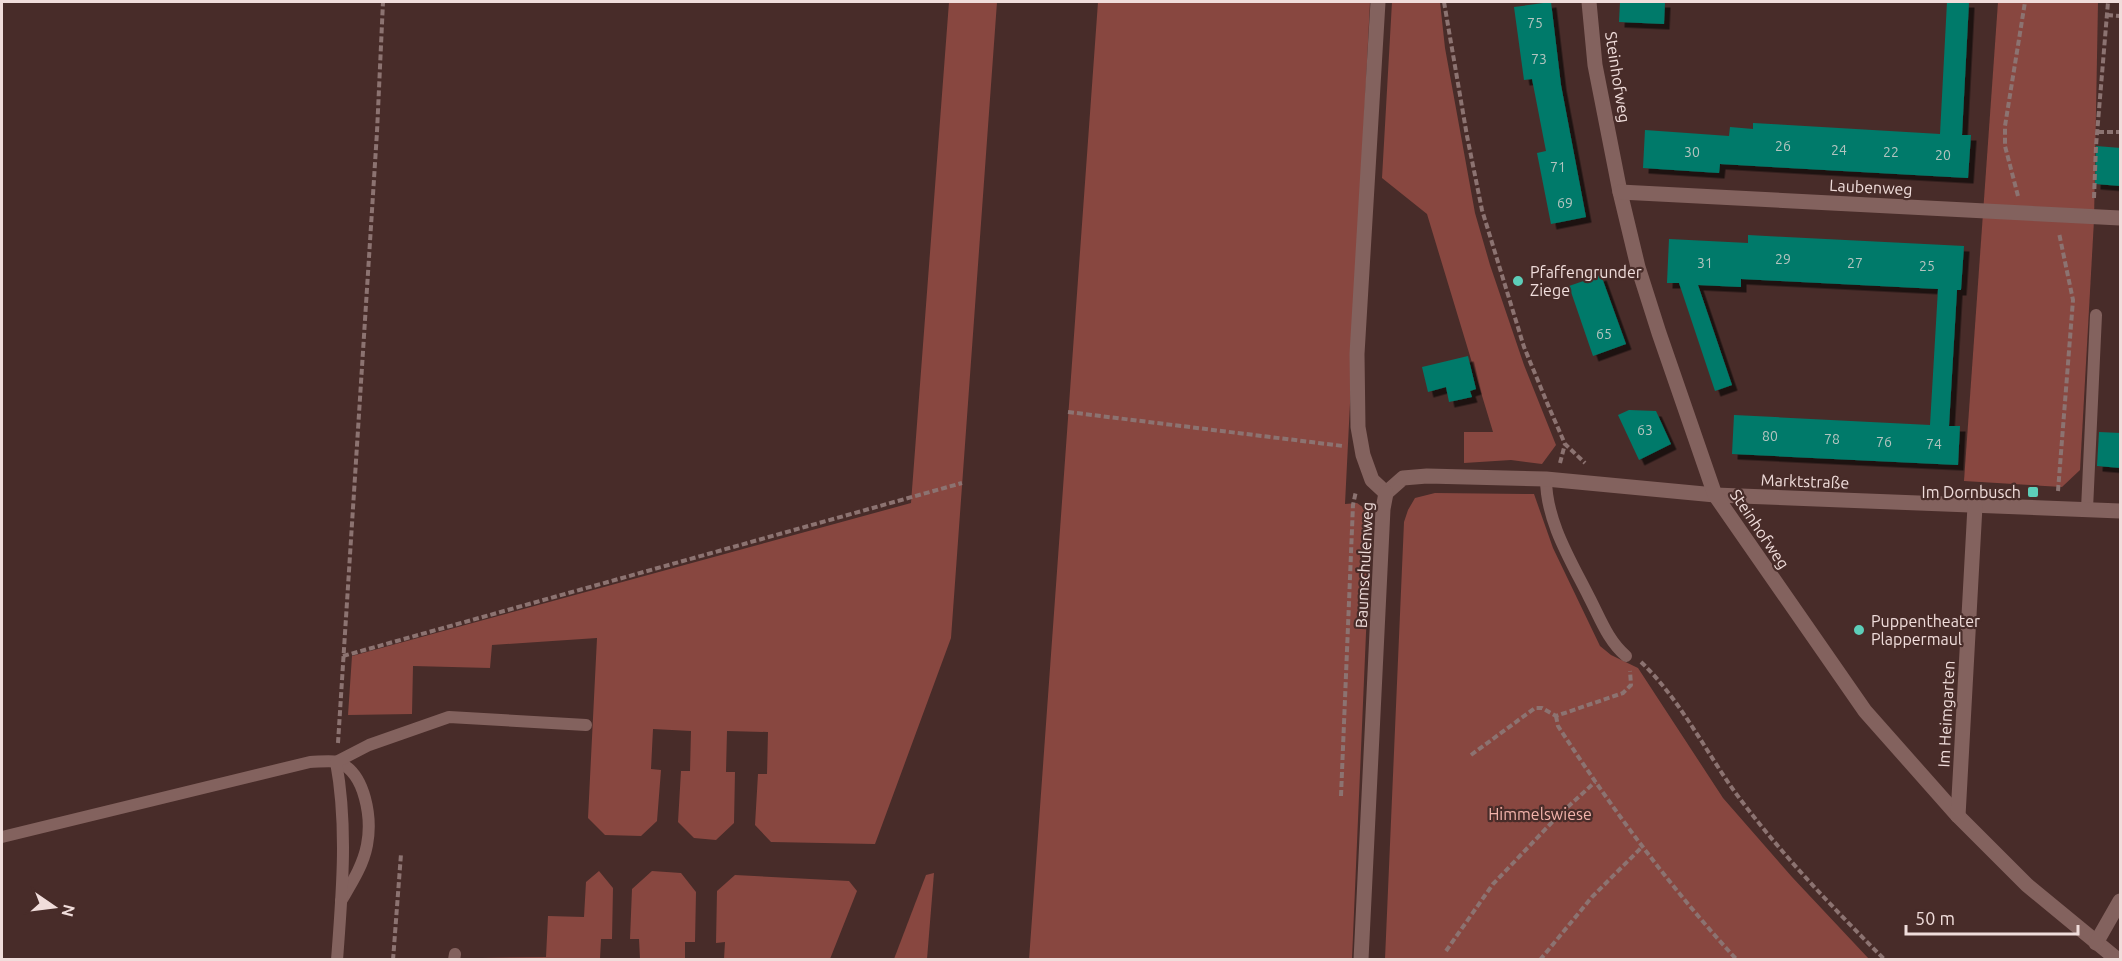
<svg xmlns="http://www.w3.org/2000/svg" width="2122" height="961" font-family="Ubuntu,sans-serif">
<defs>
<filter id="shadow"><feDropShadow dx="5.5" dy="5.5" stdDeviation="0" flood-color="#0009"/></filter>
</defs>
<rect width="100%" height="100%" fill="#482c29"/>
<g fill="#884740">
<path d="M949 2H997L951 638 875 844 771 842 755 825 758 774H767L768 732 727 731 726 772H735L734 823 716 840 694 838 678 822 681 771H690L691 731 653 729 651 769 661 770 657 821 641 836 605 835 588 818 597 638 492 645 490 668 413 666 412 714 348 715 352 656 911 503Z"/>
<path d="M1098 2H1370L1345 504 1357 503 1364 508 1370 540 1352 959 1029 960Z"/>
<path d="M1392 2H1440L1445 48 1475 213 1490 265 1524 365 1556 445 1542 464 1511 460 1464 463V432H1493L1427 214 1382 178Z"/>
<path d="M1998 2H2098L2094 220 2080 470 2062 487 1964 481Z"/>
<path d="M1435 493 1534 494 1553 548 1600 646 1611 655 1638 668 1723 798 1792 877 1869 959H1385L1404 522 1408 510 1415 498Z"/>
<path d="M599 871 613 888 612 939H601L600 959H481V958L546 957 548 916 584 917 586 882Z"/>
<path d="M652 871 681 873 696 892 695 942H685V959H640L639 939H630L632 889Z"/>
<path d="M934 873 927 959H894L926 875Z"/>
<path d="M735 875 849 881 857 891 830 959H724L725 942 716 943 717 891Z"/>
</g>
<g fill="#017a6a" filter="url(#shadow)">
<path d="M1551 2 1561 85 1586 217 1551 224 1537 153 1546 151 1532 79 1524 80 1514 7Z"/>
<path d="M1620 2H1665L1664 24 1619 22Z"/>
<path d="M1947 2H1969L1962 135H1971L1968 178 1720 164 1719 173 1643 168 1645 130 1729 136 1730 127 1753 129V123L1940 134Z"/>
<path d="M2096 146 2121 148V186L2095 184Z"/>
<path d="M1748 235 1964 246 1961 290H1957L1949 426H1960L1958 465 1732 454 1734 415 1930 425 1938 289 1741 279V287L1698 285 1732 385 1715 391 1679 283H1667L1669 239 1748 243Z"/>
<path d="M1601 275 1626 344 1593 356 1569 286Z"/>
<path d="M1468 356 1476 389 1470 391 1472 397 1449 402 1446 387 1428 392 1422 367Z"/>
<path d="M1629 410 1656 411 1671 444 1639 460 1618 415Z"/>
<path d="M2099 432 2121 433V468L2097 466Z"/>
</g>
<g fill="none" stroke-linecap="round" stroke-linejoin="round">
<g stroke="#8c7371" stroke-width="4" stroke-dasharray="6 3" stroke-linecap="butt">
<path d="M1444 2 1467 136 1482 210 1524 347 1548 405 1565 444 1585 463"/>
<path d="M2107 15 2120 16"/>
<path d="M2098 132H2120"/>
<path d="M2018 196 2005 146V126L2025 2"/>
<path d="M2094 198 2096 146 2108 2"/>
<path d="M1068 412 1343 446"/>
<path d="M1560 463 1565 444"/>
<path d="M2058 491 2073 300 2059 233"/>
<path d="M343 656 962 483"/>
<path d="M1641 662C1682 701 1707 755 1740 799 1784 857 1834 909 1885 960"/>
<path d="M1556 716 1558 726C1612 809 1670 887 1737 960"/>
<path d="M338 743 377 132 383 2"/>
<path d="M1471 755 1535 708H1542L1556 716 1623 693 1631 685 1630 671"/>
<path d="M1341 796 1353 505 1356 491"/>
<path d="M1446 951 1493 884 1559 815 1595 782"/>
<path d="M393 960 401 854"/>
<path d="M1540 960 1592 897 1642 847"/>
</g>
<g stroke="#83625e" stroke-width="12">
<path d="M1546 479C1546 521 1571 561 1589 597 1600 618 1608 641 1626 656"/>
<path d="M2087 509 2096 315"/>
<path d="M2 837 310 762C318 762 330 760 338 762 366 773 372 819 367 845 363 866 351 884 341 901"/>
<path d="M337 960C342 894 348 826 336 762L369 745 449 717 586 725"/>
<path d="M454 960 455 954"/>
</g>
<g stroke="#83625e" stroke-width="15">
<path d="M1378 2 1357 354 1358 427 1363 455 1372 480 1386 493 1403 478 1427 476 1546 479 1715 495 2120 511"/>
<path d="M1589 2 1595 65 1620 192 1638 267 1659 333 1715 495 1865 711 1958 816 2027 885 2118 960"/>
<path d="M1620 192 2120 218"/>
<path d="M1958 816 1975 506"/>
<path d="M2096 943 2120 901"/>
</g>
<path stroke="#83625e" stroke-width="15" d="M1361 960 1383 509 1386 493"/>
</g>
<g fill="#5dceb9" stroke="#482c29" stroke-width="2">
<circle cx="1518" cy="281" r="6"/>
<rect x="2027" y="486" width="12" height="12" rx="3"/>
<circle cx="1859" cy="630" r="6"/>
</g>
<g text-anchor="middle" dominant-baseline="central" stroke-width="4.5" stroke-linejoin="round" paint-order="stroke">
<g font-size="14" fill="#b4c4bf">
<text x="1535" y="23">75</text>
<text x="1539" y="59">73</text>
<text x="1783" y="146">26</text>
<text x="1839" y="150">24</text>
<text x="1692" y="152">30</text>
<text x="1891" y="152">22</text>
<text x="1943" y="155">20</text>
<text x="1558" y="167">71</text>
<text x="1565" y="203">69</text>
<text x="1783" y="259">29</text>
<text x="1705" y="263">31</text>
<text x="1855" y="263">27</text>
<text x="1927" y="266">25</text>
<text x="1604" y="334">65</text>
<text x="1645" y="430">63</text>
<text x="1770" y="436">80</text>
<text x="1832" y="439">78</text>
<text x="1884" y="442">76</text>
<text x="1934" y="444">74</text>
</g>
<g font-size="16" fill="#f0dddb" stroke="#482c29">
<text transform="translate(1618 77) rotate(81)">Steinhofweg</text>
<text transform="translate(1871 187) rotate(3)">Laubenweg</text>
<text transform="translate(1805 481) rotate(2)">Marktstraße</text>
<text transform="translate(1760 529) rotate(56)">Steinhofweg</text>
<text transform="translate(1364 565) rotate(-87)">Baumschulenweg</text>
<text transform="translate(1946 714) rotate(-87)">Im Heimgarten</text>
</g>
<g font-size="16" fill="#f0dddb" stroke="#482c29" text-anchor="start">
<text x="1530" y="272">Pfaffengrunder<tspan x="1530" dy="18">Ziege</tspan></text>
<text x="2021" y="492" text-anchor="end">Im Dornbusch</text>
<text x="1871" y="621">Puppentheater<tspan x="1871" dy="18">Plappermaul</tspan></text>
</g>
<g font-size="16" fill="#f2b3ab" stroke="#482c29">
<text x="1540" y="814">Himmelswiese</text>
</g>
</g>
<rect width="2122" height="961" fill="none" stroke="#f0dddb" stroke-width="6"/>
<g transform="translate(54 907) rotate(104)" stroke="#482c29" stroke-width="4.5" paint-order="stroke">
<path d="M0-4.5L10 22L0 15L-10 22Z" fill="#f0dddb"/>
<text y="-9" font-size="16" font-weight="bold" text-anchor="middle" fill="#f0dddb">N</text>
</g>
<path d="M1906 925v9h172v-9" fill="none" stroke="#f0dddb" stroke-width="3"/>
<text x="1915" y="925" font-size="18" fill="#f0dddb" stroke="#482c29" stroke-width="4.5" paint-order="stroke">50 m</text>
</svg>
